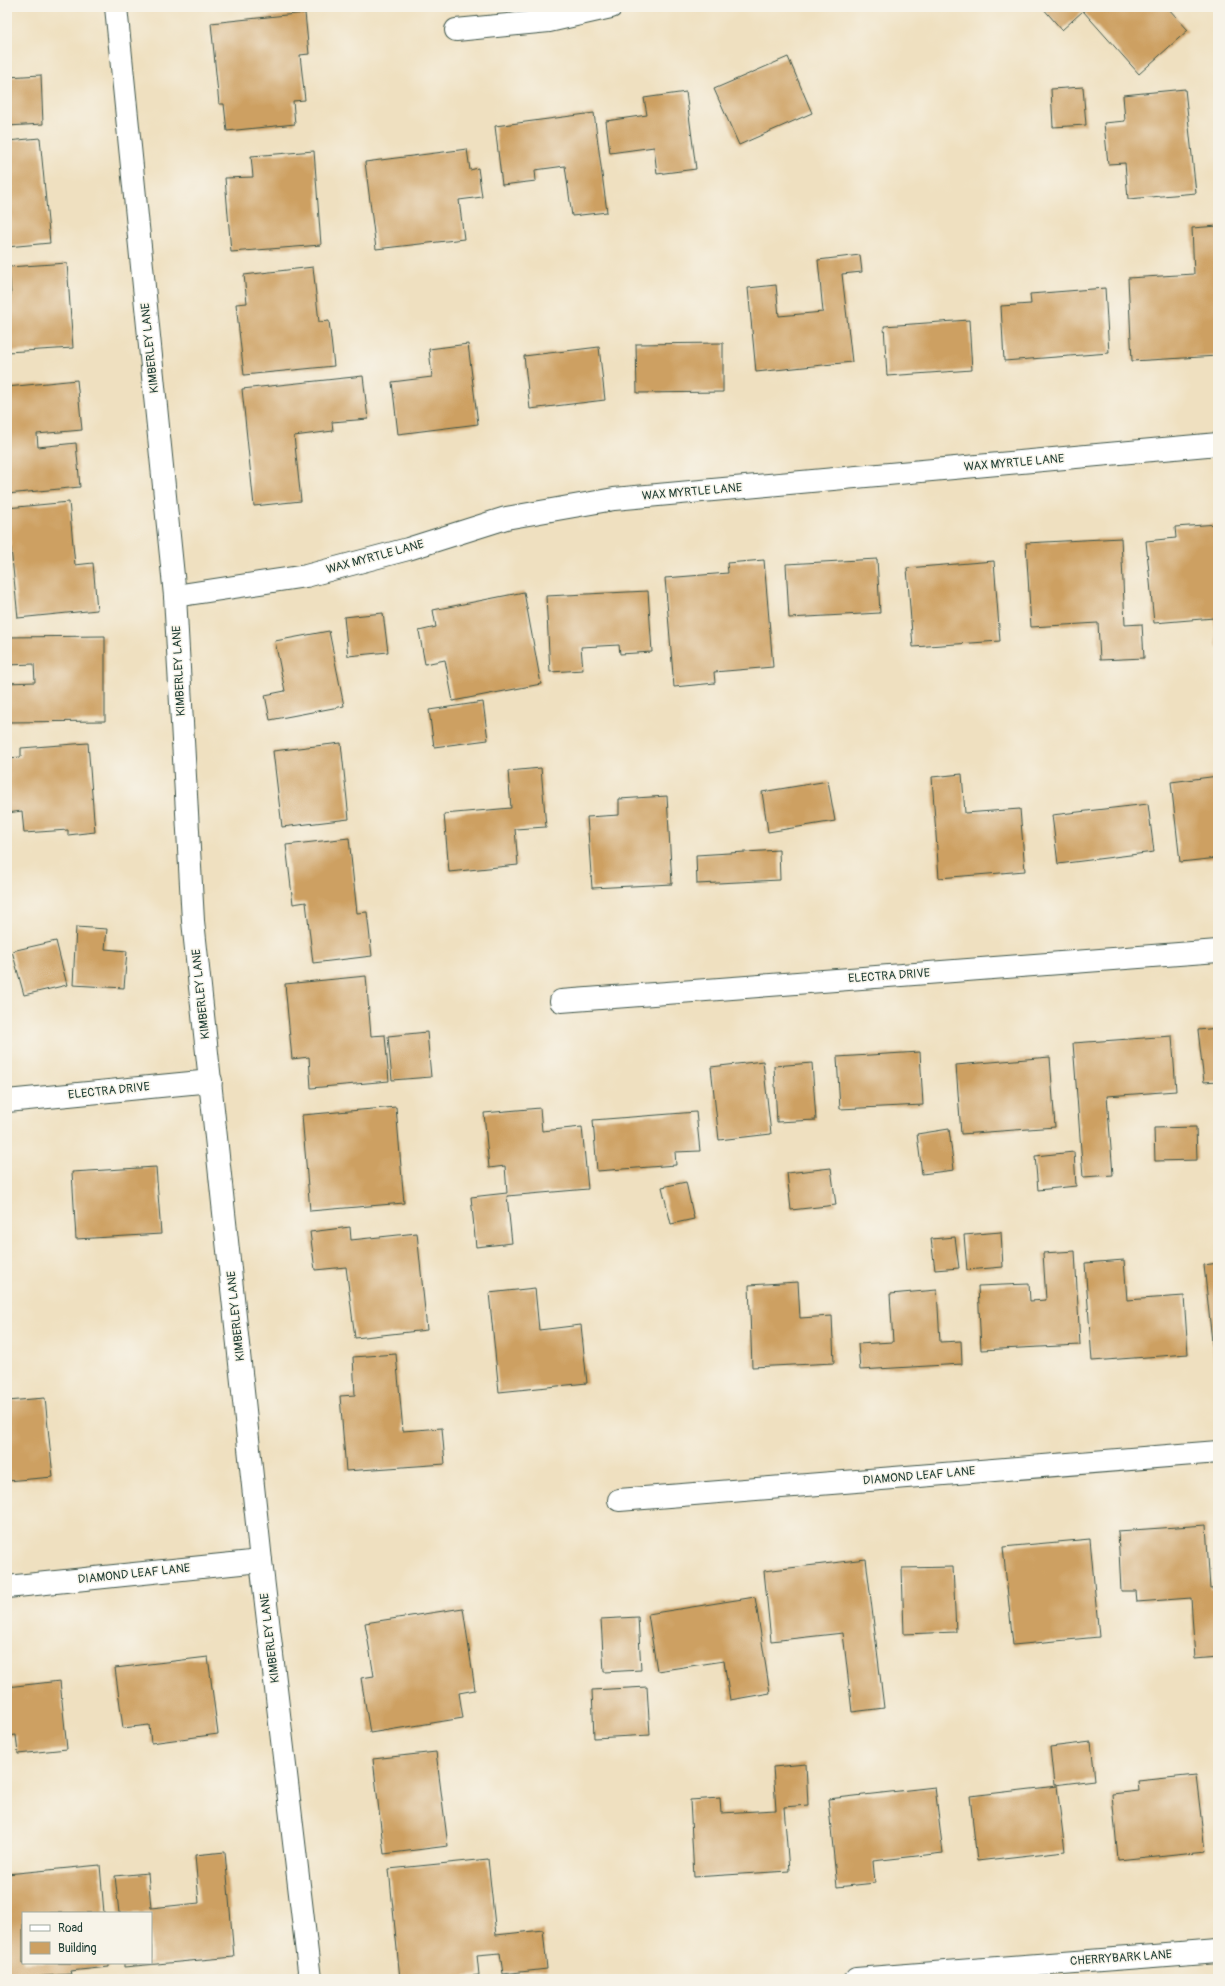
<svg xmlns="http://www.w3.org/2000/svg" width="1225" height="1986" font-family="Pangolin,sans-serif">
<rect width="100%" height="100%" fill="#f7f3e8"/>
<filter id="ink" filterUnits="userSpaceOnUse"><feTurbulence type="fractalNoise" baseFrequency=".025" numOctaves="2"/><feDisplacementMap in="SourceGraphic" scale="8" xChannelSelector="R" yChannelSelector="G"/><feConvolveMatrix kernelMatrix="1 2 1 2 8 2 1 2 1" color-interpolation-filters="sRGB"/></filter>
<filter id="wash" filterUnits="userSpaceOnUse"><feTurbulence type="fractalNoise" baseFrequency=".012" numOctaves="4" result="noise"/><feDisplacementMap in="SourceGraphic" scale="16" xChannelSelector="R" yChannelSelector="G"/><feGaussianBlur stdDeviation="0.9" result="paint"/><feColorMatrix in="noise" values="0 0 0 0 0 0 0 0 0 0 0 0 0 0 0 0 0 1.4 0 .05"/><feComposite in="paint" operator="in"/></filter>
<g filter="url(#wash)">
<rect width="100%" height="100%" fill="#efe0c0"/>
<g id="blocks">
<g fill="#cda062">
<path d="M1042 7H1167L1188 30 1139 74 1083 11 1062 30Z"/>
<path d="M305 13 309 54 300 55 305 100 293 101 295 124 227 131 224 104H219L211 23Z"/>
<path d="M788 57 812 113 739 145 714 89Z"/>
<path d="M41 75 43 124 7 126V77Z"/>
<path d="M1083 87 1086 125 1053 127 1051 89Z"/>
<path d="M1185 89 1196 193 1128 199 1125 163 1108 164 1104 123 1125 121 1123 95Z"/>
<path d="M686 92 696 169 657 174 654 147 610 153 606 121 647 115 644 98Z"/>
<path d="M594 113 607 212 572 216 565 166 535 170 536 181 502 185 495 126Z"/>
<path d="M40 138 50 243 7 247V141Z"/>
<path d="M467 149 470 170 478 168 482 197 459 200 464 239 376 249 365 162Z"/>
<path d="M314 151 321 245 231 252 225 178 253 177 251 156Z"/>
<path d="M1218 226V356L1132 361 1128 278 1194 274 1192 228Z"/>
<path d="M860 255 862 272 842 274 852 362 756 372 748 288 776 285 779 316 823 312 818 260Z"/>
<path d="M67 263 73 348 7 352V295H11L9 267Z"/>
<path d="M313 267 319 322 329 321 334 366 244 375 236 304 247 303 244 275Z"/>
<path d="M1105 288 1109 353 1004 361 1001 306 1031 304 1030 294Z"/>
<path d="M969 320 972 370 887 376 884 326Z"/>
<path d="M723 343V392L637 393 636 344Z"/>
<path d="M468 344 478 424 398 434 392 382 432 377 429 349Z"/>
<path d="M599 347 605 400 530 409 524 356Z"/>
<path d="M363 376 368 419 332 422 333 431 294 436 301 501 254 506 242 389Z"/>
<path d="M77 380 82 430 37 434 38 447 76 443 80 487 7 494V387Z"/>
<path d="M69 502 75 565 93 563 97 610 18 618 7 508Z"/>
<path d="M1218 524V647H1217L1214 618 1154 623 1146 541 1176 538 1175 527Z"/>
<path d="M1121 538 1125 625 1142 624 1144 658 1100 660 1098 623 1031 627 1026 543Z"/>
<path d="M877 559 880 613 789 618 786 564Z"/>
<path d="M764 560 773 667 714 672 715 683 674 687 665 578 728 573 727 563Z"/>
<path d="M994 561 1000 641 913 647 907 568Z"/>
<path d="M648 591 652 652 620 654 619 645 581 647 583 670 550 672 546 596Z"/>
<path d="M524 592 541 684 453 701 445 660 425 664 419 631 436 627 433 610Z"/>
<path d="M383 613 388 652 348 656 344 617Z"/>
<path d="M329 631 344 706 270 720 265 695 285 691 275 641Z"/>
<path d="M105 636V721L7 722V683L35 682 34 664 7 665V637Z"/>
<path d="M483 702 488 740 434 747 429 710Z"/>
<path d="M88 743 95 832 68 835V830L24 833 22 811 7 813V758L21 757V748Z"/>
<path d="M341 743 349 819 282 827 273 751Z"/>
<path d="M541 768 546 827 515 829 518 865 449 872 444 814 511 808 508 771Z"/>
<path d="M962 774 965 813 1020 809 1025 871 939 878 932 777Z"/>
<path d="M1218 776V858L1180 862 1171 782Z"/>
<path d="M828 781 835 821 768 832 762 792Z"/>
<path d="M667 796 672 884 592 888 587 817 619 815V799Z"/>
<path d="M1148 804 1154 852 1058 864 1052 815Z"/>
<path d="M349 838 357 913 367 912 372 956 313 963 306 902 293 904 286 845Z"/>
<path d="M779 850 780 880 697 884 696 855Z"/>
<path d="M76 927 107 929 105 949 127 951 124 988 73 985Z"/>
<path d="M56 941 67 985 24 995 12 951Z"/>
<path d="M366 976 371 1036 385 1035 389 1081 311 1088 309 1057 292 1059 285 984Z"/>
<path d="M1218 1028V1081L1204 1082 1198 1030Z"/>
<path d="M427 1032 431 1077 392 1080 388 1036Z"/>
<path d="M1172 1036 1176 1091 1107 1096 1113 1175 1083 1177 1073 1043Z"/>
<path d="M920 1052 923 1105 840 1109 837 1057Z"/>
<path d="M1050 1057 1055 1127 961 1134 956 1065Z"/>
<path d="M763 1061 771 1134 719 1140 711 1067Z"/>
<path d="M812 1063 816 1120 777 1122 774 1066Z"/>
<path d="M396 1107 404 1203 310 1211 302 1115Z"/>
<path d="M540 1108 542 1131 582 1127 588 1189 507 1196 512 1243 476 1247 471 1197 507 1193 505 1166 489 1168 484 1113Z"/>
<path d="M696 1112 700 1151 675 1152 676 1165 597 1171 593 1120Z"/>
<path d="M1196 1127 1197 1160 1155 1161 1154 1128Z"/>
<path d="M949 1129 954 1170 922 1174 917 1134Z"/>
<path d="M1074 1152 1076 1186 1038 1190 1035 1156Z"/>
<path d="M156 1167 161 1234 76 1239 72 1172Z"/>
<path d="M831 1168 836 1205 791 1210 787 1173Z"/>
<path d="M686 1182 694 1219 671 1224 662 1187Z"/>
<path d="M350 1227 351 1240 417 1233 427 1330 355 1338 346 1267 315 1270 310 1232Z"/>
<path d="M1001 1232 1003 1267 967 1270 964 1235Z"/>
<path d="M955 1237 959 1268 935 1270 931 1239Z"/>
<path d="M1075 1251 1080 1345 981 1350 978 1286 1029 1284 1030 1301 1046 1300 1043 1253Z"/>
<path d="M1124 1260 1127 1300 1184 1296 1188 1354 1092 1361 1085 1263Z"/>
<path d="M1218 1263V1361H1214L1204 1265Z"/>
<path d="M798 1282 800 1318 832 1316 834 1363 752 1367 749 1285Z"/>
<path d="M535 1288 539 1330 581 1325 587 1383 499 1392 489 1293Z"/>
<path d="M937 1290 940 1342 961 1341 962 1364 860 1370 858 1344 893 1342 890 1294Z"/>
<path d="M396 1354 403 1431 442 1428 445 1464 346 1471 340 1396 355 1395 353 1357Z"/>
<path d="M45 1398 53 1477 7 1481V1401Z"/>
<path d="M1206 1525 1210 1589 1218 1588V1657L1195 1659 1191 1598 1137 1602 1136 1591H1121L1118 1531Z"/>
<path d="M1090 1539 1099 1637 1013 1645 1003 1547Z"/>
<path d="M866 1559 884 1708 852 1712 843 1633 771 1641 764 1571Z"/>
<path d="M953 1567 956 1632 904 1634 902 1568Z"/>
<path d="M755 1597 770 1693 730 1700 724 1661 657 1671 648 1614Z"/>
<path d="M463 1608 475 1690 459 1693 463 1718 370 1733 361 1678 374 1676 365 1623Z"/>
<path d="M638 1617 641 1670 604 1672 601 1619Z"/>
<path d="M208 1657 218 1734 151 1743 149 1725 123 1728 115 1668Z"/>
<path d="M60 1681 67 1749 18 1754 16 1735 7 1736V1687Z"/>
<path d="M647 1687 650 1735 594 1738 592 1690Z"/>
<path d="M1091 1742 1095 1780 1054 1785 1050 1747Z"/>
<path d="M436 1752 448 1846 384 1854 373 1759Z"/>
<path d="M806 1764 808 1805 784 1807 789 1871 694 1877 690 1800 720 1798 721 1813 776 1810 773 1767Z"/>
<path d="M1196 1775 1205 1851 1118 1860 1112 1794 1139 1791 1138 1781Z"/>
<path d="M1057 1786 1065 1851 977 1861 970 1796Z"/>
<path d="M935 1787 943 1853 873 1861 875 1883 837 1887 828 1799Z"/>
<path d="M225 1852 234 1957 124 1967V1963H151V1913H119L115 1876 148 1873 151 1908 199 1903 195 1855Z"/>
<path d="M488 1859 496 1935 543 1930 547 1969 503 1974 500 1953 477 1955 479 1975 443 1979H400L389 1869Z"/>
<path d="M100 1865 104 1913H23V1963H109V1967L70 1971 71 1974 7 1979V1874Z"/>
</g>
</g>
</g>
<g filter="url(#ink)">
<use href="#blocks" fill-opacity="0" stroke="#3e5549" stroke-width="1"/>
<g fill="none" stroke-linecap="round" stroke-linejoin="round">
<defs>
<g id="minor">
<path d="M116 7 175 596 193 921 261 1561 310 1979"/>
<path d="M456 30 549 21 611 7"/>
<path d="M175 596 306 576 408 549 506 518 614 499 1218 444"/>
<path d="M561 1001 1218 951"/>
<path d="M7 1101 211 1081"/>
<path d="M619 1500 1218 1452"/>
<path d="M7 1587 261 1561"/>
<path d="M856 1979 1218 1951"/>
</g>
</defs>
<use href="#minor" stroke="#3e5549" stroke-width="24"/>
<use href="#minor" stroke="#fff" stroke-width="22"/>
</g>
</g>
<g text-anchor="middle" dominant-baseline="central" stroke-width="3" stroke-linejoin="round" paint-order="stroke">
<g font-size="12" fill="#1f3d34" stroke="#f7f3e8">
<text transform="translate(150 348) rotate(-96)">KIMBERLEY LANE</text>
<text transform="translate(1014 463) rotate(-5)">WAX MYRTLE LANE</text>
<text transform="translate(692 492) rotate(-5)">WAX MYRTLE LANE</text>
<text transform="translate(375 557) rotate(-15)">WAX MYRTLE LANE</text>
<text transform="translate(179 671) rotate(-93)">KIMBERLEY LANE</text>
<text transform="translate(889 976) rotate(-4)">ELECTRA DRIVE</text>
<text transform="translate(201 994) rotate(-96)">KIMBERLEY LANE</text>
<text transform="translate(109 1091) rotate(-6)">ELECTRA DRIVE</text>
<text transform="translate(236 1316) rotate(-96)">KIMBERLEY LANE</text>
<text transform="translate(919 1476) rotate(-5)">DIAMOND LEAF LANE</text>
<text transform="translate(134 1574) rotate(-6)">DIAMOND LEAF LANE</text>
<text transform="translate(270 1638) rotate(-97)">KIMBERLEY LANE</text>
<text transform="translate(1121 1958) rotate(-4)">CHERRYBARK LANE</text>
</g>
</g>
<rect width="1225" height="1986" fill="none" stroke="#f7f3e8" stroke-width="24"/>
<rect x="22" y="1912" width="130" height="52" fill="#f7f3e8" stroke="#a1aaa0"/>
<rect x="30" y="1925" width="20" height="6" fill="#ffffff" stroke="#a1aaa0"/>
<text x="58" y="1932" font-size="12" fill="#1f3d34">Road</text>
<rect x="30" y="1942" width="20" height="12" fill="#cda062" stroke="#a1aaa0"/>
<text x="58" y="1952" font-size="12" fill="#1f3d34">Building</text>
</svg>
